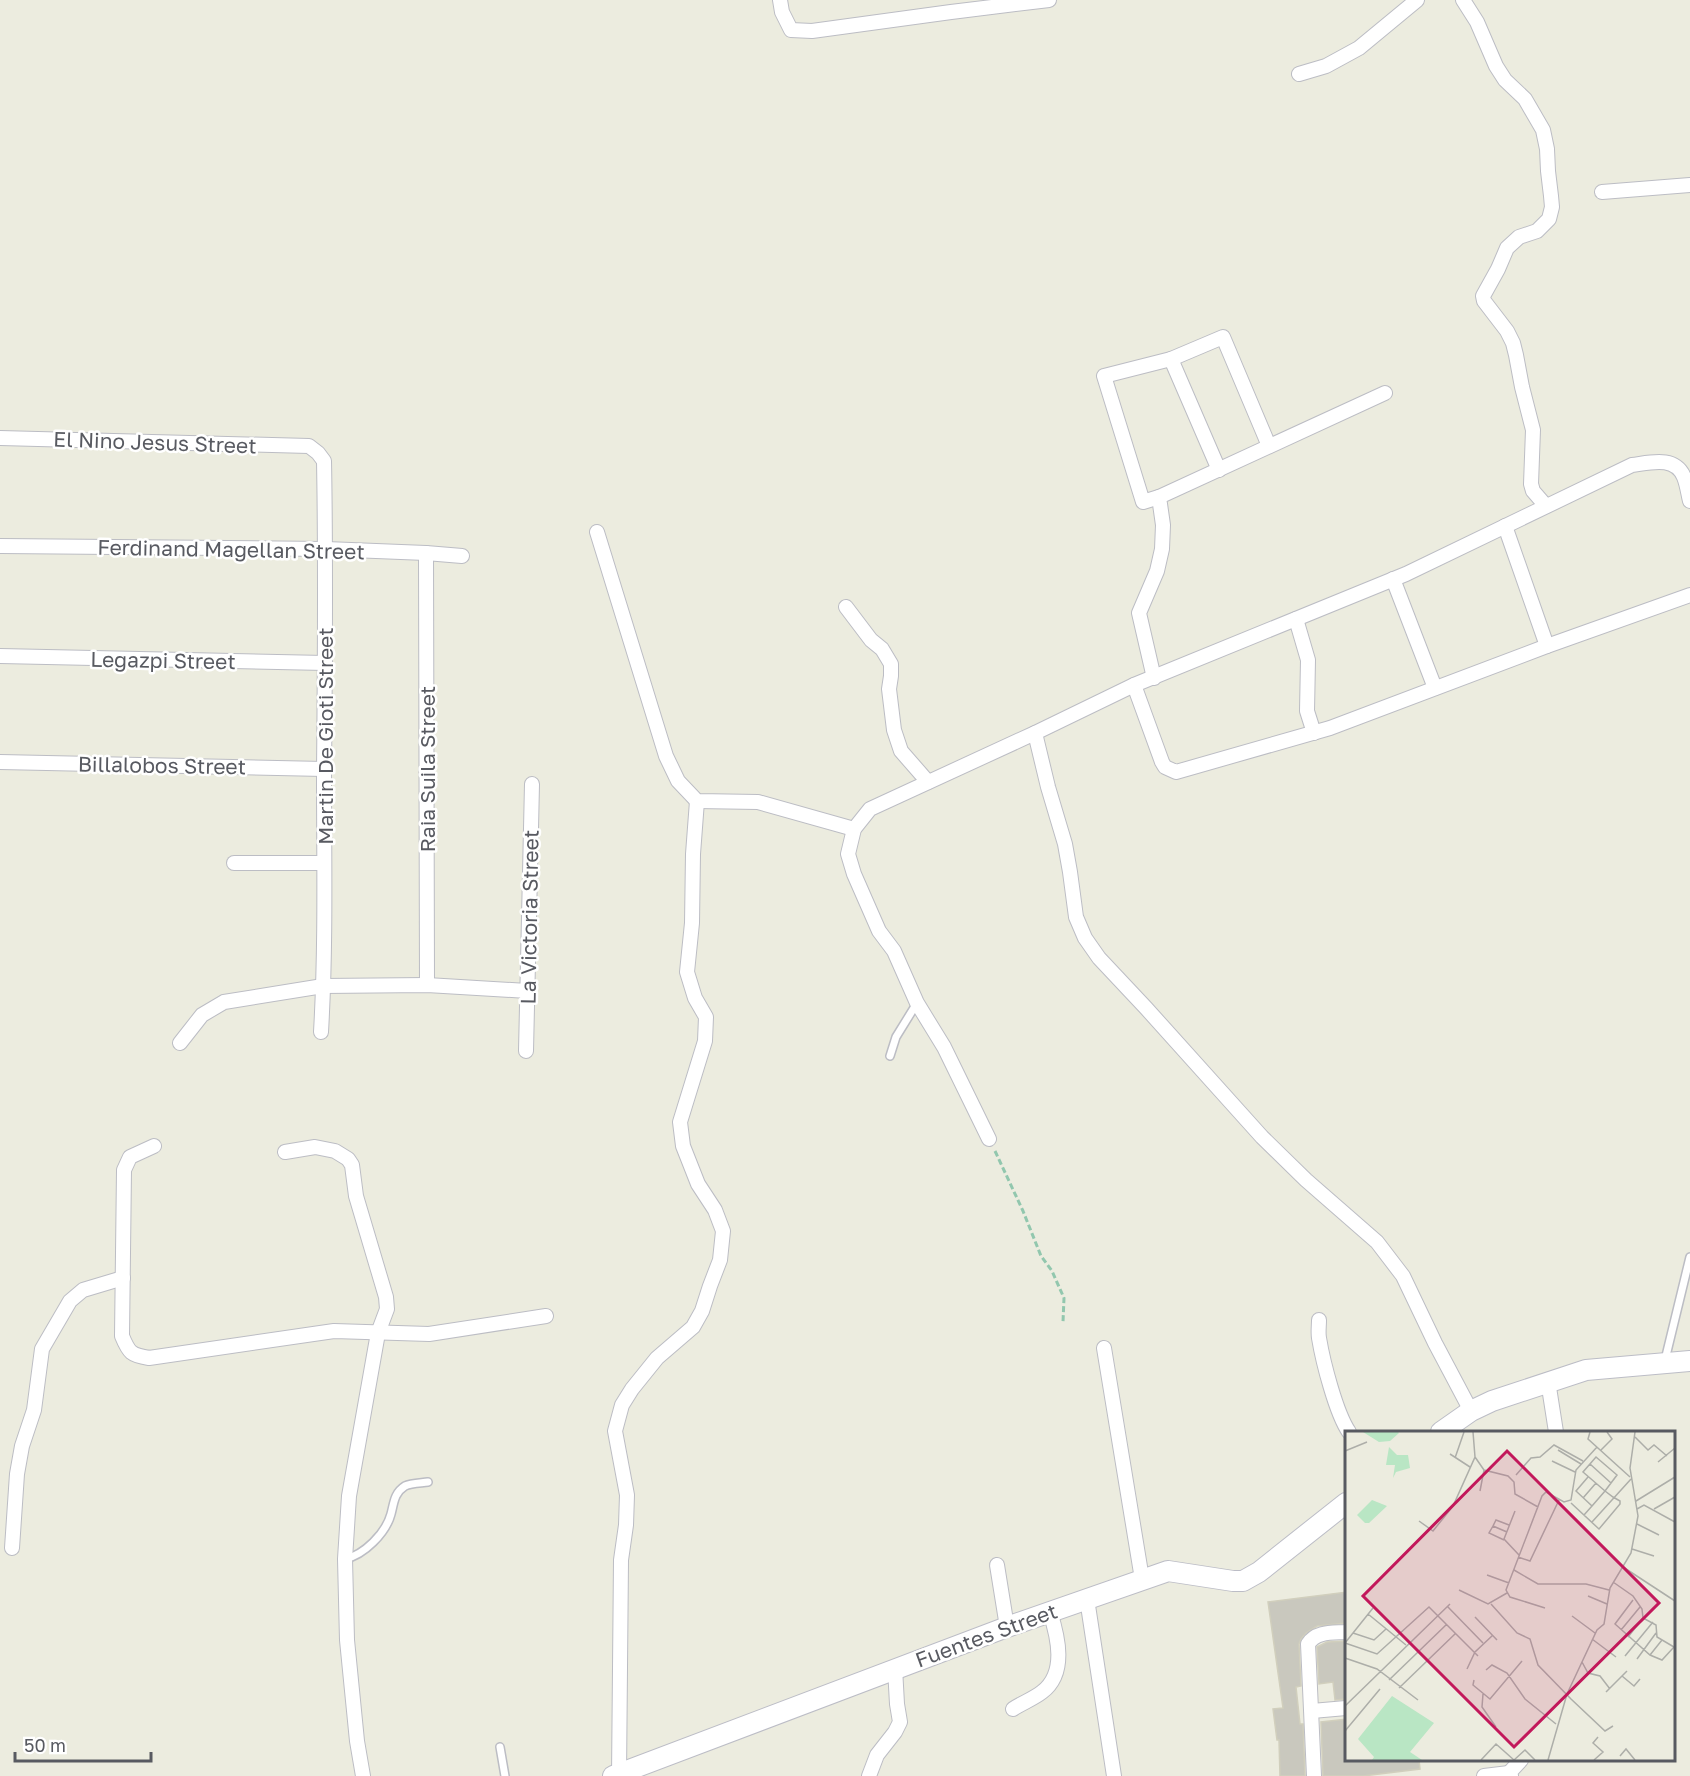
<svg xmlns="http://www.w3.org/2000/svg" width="1690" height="1776" font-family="'Golos Text',sans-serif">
<rect width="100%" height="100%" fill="#ececdf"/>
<g fill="#c9c8be" stroke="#d1cfbd" stroke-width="1.5">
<path d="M1347 1592V1623L1317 1626 1306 1633 1301 1639 1299 1644 1301 1686 1296 1687 1300 1724H1303L1305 1776H1280L1279 1740H1277L1273 1709 1283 1708 1268 1602Z"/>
<path d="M1347 1641V1699L1335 1700 1333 1682 1319 1684 1317 1647 1327 1642Z"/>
<path d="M1347 1719V1760H1419L1420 1769 1363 1776H1323L1321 1722Z"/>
</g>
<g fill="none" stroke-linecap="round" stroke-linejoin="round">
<defs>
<g id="lane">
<path d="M890 1056 896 1037 917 1003"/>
<path d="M1665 1360 1690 1257"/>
<path d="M345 1559C364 1555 386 1533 391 1514 394 1503 394 1493 405 1486 411 1483 422 1483 428 1482"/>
<path d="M500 1747 505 1776"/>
</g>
<g id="street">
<path d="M780 0 782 12 791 30 812 31 951 12 1049 0"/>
<path d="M1463 0 1477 22 1496 66 1505 80 1525 99 1543 130 1547 149 1548 171 1551 196 1552 207 1549 219 1537 231 1519 237 1507 248 1498 269 1483 296 1484 301 1507 331 1513 343 1516 355 1522 387 1533 430 1531 484 1533 491 1546 506"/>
<path d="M1299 74 1326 66 1359 48 1417 0"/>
<path d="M1602 192 1690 185"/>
<path d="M0 438 309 446 318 453 324 461C326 565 325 668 324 772 324 859 326 945 321 1032"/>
<path d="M1219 470 1171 359 1223 337 1269 446"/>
<path d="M1159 497 1143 502 1104 376 1171 359"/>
<path d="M1505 526 1547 646"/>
<path d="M597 532 666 756 678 781 697 801 758 802 854 829"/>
<path d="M0 546 326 549 426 553 462 556"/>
<path d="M426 553 427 985"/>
<path d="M1393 579 1435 688"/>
<path d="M846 607 871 640 882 649 891 664V676L889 689 894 730 901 751 928 782"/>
<path d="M1296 619 1308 660 1307 711 1314 733"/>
<path d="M0 656 325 663"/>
<path d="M1154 678 1139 613 1157 571 1162 549 1163 525 1159 497 1385 393"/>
<path d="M1134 685 1162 762 1165 767 1176 772 1330 728 1547 646 1690 595"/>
<path d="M1035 733 1048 787 1065 844 1070 872 1076 917 1085 938 1099 958 1146 1008 1262 1137 1306 1180 1377 1242 1403 1276 1435 1343 1471 1411"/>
<path d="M0 762 324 769"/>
<path d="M234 863H324"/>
<path d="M180 1043 202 1015 224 1002 323 986 427 985 527 991"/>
<path d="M526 1051 532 784"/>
<path d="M989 1139 944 1047 917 1003 894 951 879 931 854 874 848 854 854 829 870 809 1035 733 1134 685 1406 574 1632 465C1649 463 1675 455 1684 477 1687 484 1688 493 1690 501"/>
<path d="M154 1146 130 1157 124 1170 122 1336C129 1353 131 1355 149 1358L334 1331 429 1334 546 1316"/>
<path d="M285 1152 315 1147 335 1151 348 1159 352 1165 356 1196 386 1297 387 1309 378 1333 349 1496 345 1559 347 1640 357 1741 363 1776"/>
<path d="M1319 1320C1319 1326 1318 1332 1319 1338 1323 1362 1336 1413 1349 1432"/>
<path d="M1104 1348 1142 1579"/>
<path d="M1548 1381 1556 1432"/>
<path d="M12 1548 17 1474 22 1446 34 1410 42 1349 70 1301 83 1290 123 1278"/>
<path d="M997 1565 1007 1627"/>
<path d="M1087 1599 1114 1776"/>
<path d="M1013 1709C1022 1703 1033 1699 1042 1692 1067 1673 1058 1637 1050 1612"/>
<path d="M1312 1711 1346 1708"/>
<path d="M619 1776 621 1560 626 1525 627 1495 615 1431 622 1405 632 1389 657 1358 693 1327 702 1311 710 1286 720 1260 723 1231 715 1210 698 1184 683 1146 680 1122 705 1041 706 1017 695 998 687 972 692 923 693 854 697 801"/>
<path d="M869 1776 877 1755 895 1732 900 1722 897 1704 895 1668"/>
<path d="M1314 1776 1308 1644C1316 1631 1333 1633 1346 1632"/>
<path d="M1484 1776 1509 1773"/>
<path d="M1511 1776 1509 1773 1521 1760"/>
</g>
<g id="secondary">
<path d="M1441 1432 1471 1411 1492 1401 1586 1370 1690 1361"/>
<path d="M613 1776 1007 1627 1168 1571 1233 1581H1243L1259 1572 1346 1503"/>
</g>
</defs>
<use href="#lane" stroke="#bcbdc4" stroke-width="10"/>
<use href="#street" stroke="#bcbdc4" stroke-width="16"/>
<use href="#secondary" stroke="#bcbdc6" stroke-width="22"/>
<path stroke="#92c7ae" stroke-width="3" stroke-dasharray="6 3" stroke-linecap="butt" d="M995 1151 1023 1211 1041 1256 1052 1271 1064 1298 1063 1322"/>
<use href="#lane" stroke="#fff" stroke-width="7"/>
<use href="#street" stroke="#fff" stroke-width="14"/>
<use href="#secondary" stroke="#fff" stroke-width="20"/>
</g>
<g text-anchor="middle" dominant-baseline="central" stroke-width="5" stroke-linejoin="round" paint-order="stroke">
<g font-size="21" fill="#585a61" stroke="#fff">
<text transform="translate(155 442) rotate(2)">El Nino Jesus Street</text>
<text transform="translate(231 549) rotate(1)">Ferdinand Magellan Street</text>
<text transform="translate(163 660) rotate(1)">Legazpi Street</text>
<text transform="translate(325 736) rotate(-90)">Martin De Gioti Street</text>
<text transform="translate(162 765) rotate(1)">Billalobos Street</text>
<text transform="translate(427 769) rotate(-90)">Raia Suila Street</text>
<text transform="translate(529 917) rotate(-89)">La Victoria Street</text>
<text transform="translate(986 1635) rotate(-20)">Fuentes Street</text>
</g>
</g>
<g transform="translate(1345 1431)">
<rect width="330" height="330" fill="#ececdf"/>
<path d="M18 1H53L54 2 45 10 34 11ZM44 16 52 24H63L65 37 51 41 48 47 50 34H41ZM27 69 42 75 24 92H20L12 84ZM47 265 89 292 65 321 77 329H27L29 326 13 308Z" fill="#b9e6c4"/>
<path fill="none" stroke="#adaea9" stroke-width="1.5" d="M245 1 243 8 285 46M290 6 303 19 309 14 322 25M213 19 236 33M256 19 267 8 262 1M0 20 22 11M105 23 125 36M130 26 139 39 163 45 169 51 170 63 193 76M110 27 119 1M207 30 230 41M313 31 330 17M245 33 266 52M171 44 186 27 195 26 209 14 238 30M243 46 231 60 247 75M135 60 139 39M238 67 251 52M291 70 330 46M226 72 254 98 275 73V70L268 66 260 60 238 41 251 26 272 44 260 60 247 75 239 84M292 78 299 74 330 91M309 78 330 66M170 80 159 108 174 124M74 90 88 100 108 75 130 26 128 1M247 91 286 48M292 93 314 104M148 95 144 102 159 109M162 101 148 95 151 89 164 94M287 118 309 125M173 126 185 130 214 69M278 136 330 170M169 139 193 153H241L264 159M142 144 164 152M268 151 288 165 297 178 298 187 311 194 312 206 329 216 317 229 305 224 270 193 288 169M114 159 143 173 162 162M243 165 262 173M146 173 172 202 185 208 193 234 226 268 260 300 268 295M102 175 138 212M200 177 165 166 161 159 197 65 201 61 219 71 226 69 231 39 252 16M23 183 61 214M227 185 250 202M130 186 152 209M276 199 295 176M8 202 29 209 41 198M283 206 298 187M247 208 271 226M0 212 32 223 84 176 133 225M0 212 28 177M305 224 317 209M280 225 308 191M0 227 32 238 73 269M292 228 311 202M237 231 243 242 255 245 265 258M122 238 130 221 148 204M141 239 147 234 162 242 180 268 211 293M277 245 289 255 295 248M44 249 102 193M129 249 128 254 145 268 177 230M54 257 111 202M261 261 282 240M138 263 137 276 151 296M0 275 105 173M0 300 35 258M275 325 281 318 290 329M136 329 151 313 169 329M169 329 180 319 190 329M203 329 222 263 252 199 259 193 265 157 286 122 293 85 285 37 290 1M249 329 258 321 248 312 253 306"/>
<path fill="#c2185b" fill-opacity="0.15" stroke="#c2185b" stroke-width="3" d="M162 20 314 172 169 316 18 165Z"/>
<rect width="330" height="330" fill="none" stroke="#585a61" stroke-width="3"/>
</g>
<path d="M15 1752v9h136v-9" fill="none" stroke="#585a61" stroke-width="3"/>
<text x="24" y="1752" font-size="18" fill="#585a61" stroke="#ffffff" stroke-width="4.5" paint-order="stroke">50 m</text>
</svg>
